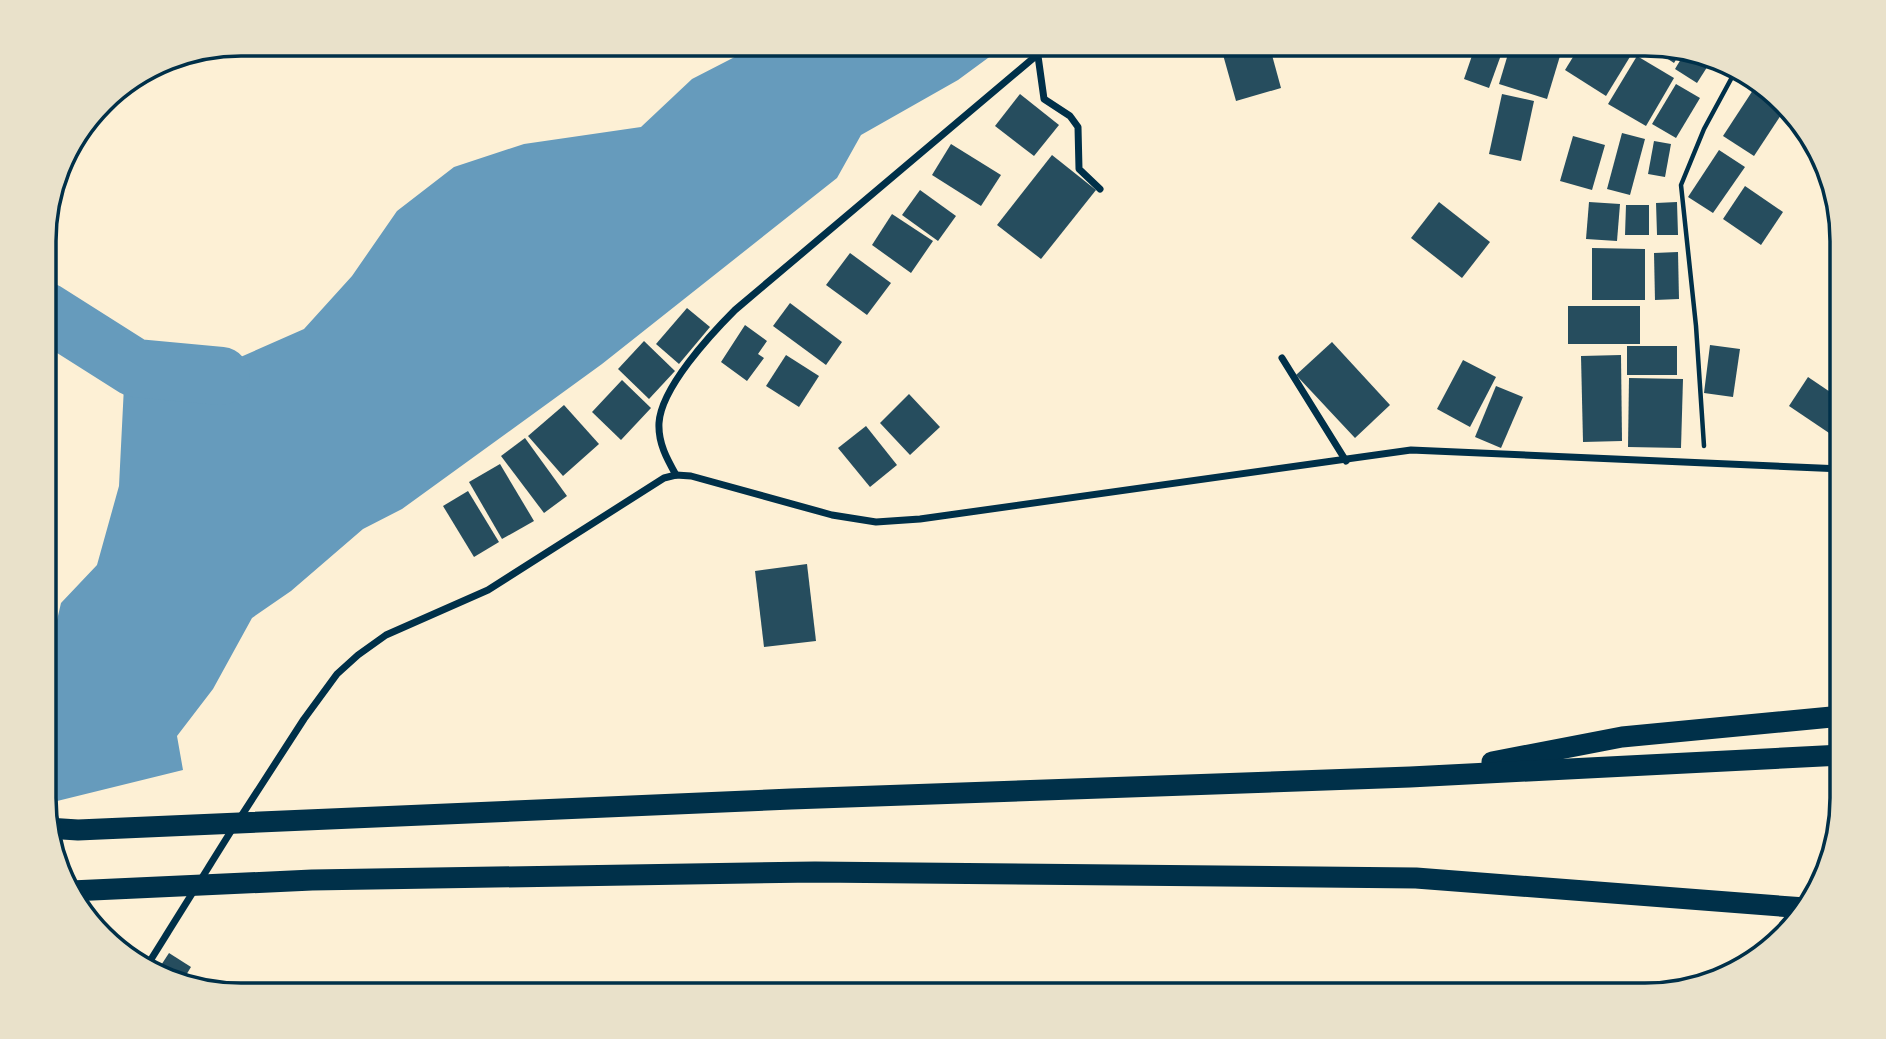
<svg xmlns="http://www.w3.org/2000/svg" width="1886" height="1039" font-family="'Fira Sans',sans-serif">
<rect width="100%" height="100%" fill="#fdf0d5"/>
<path fill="#669bbc" d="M760 44H1007L958 80 861 135 837 178 602 364 402 509 363 529 291 591 252 618 213 689 177 736 183 770 45 804V654L51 646 61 603 97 565 119 486 124 386 147 363 236 359 304 329 352 276 397 211 454 167 524 144 641 127 692 79Z"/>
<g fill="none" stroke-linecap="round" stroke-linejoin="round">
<path stroke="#669bbc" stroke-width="58" d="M45 311 135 368 221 376"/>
</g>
<g fill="#264d5e">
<path d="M1220 44H1269L1281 88 1236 101Z"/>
<path d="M1332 44H1367L1337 57Z"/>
<path d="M1476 44H1505L1489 88 1464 79Z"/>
<path d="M1511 44 1563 46 1547 99 1499 84Z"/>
<path d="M1581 44H1631L1636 47 1606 96 1565 70Z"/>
<path d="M1645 44H1646L1680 53 1674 63Z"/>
<path d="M1684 54 1711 61 1697 83 1675 69Z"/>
<path d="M1637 56 1674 78 1646 126 1608 104Z"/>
<path d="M1676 84 1700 98 1676 138 1652 124Z"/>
<path d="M1757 84 1785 109 1754 156 1723 136Z"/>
<path d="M1020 94 1059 125 1034 156 995 126Z"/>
<path d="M1502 94 1534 101 1521 161 1489 154Z"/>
<path d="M1622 133 1645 139 1630 195 1607 189Z"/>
<path d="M1573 136 1605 145 1592 190 1560 181Z"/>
<path d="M1654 141 1671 144 1665 177 1648 174Z"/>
<path d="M951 144 1001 175 981 206 932 175Z"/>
<path d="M1719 150 1745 167 1713 213 1688 197Z"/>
<path d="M1052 155 1096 190 1041 259 997 225Z"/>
<path d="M1745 186 1783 212 1761 245 1723 219Z"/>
<path d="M920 190 956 216 938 241 902 215Z"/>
<path d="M1439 202 1490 242 1462 278 1411 238Z"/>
<path d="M1589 202 1620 204 1617 241 1586 239Z"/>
<path d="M1677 202 1678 235H1657L1656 203Z"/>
<path d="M1626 205H1649V235H1625Z"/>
<path d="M892 214 933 241 911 273 872 245Z"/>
<path d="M1592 248 1645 249V300H1592Z"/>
<path d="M1678 252 1679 299 1655 300 1654 253Z"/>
<path d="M850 253 891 283 867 315 826 285Z"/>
<path d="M790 303 842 342 826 365 773 326Z"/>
<rect x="1568" y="306" width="72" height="38"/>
<path d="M687 308 710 327 679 364 656 344Z"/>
<path d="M745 325 767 341 758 354 764 358 747 381 721 362Z"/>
<path d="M644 341 675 371 649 399 618 369Z"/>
<path d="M1332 342 1390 405 1355 438 1296 375Z"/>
<path d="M1710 345 1740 349 1733 397 1704 393Z"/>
<rect x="1627" y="346" width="50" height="29"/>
<path d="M786 355 819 376 799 407 766 386Z"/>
<path d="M1621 355 1622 441 1583 442 1581 356Z"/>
<path d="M1463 360 1496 377 1470 427 1437 409Z"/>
<path d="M1808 377 1842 400V433L1838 439 1789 406Z"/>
<path d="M1629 378 1683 379 1681 448 1628 447Z"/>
<path d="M622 380 651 408 621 440 592 412Z"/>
<path d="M1496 386 1523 397 1501 448 1475 437Z"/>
<path d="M909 394 940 427 910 455 880 423Z"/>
<path d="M564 405 599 444 563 476 528 436Z"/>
<path d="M866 426 897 465 870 487 838 448Z"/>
<path d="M525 438 567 496 544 513 501 456Z"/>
<path d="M500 464 534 521 502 539 469 482Z"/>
<path d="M468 491 499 542 474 557 443 506Z"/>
<path d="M807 564 816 641 764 647 755 571Z"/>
<path d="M169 953 191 967 183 980 156 973Z"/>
</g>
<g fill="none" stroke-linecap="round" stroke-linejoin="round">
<path stroke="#003049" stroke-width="4.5" d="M1704 446 1696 326 1681 185 1704 129 1737 68"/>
<g stroke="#003049" stroke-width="7">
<path d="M1038 56 1044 99 1070 116 1078 127 1079 169 1100 189"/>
<path d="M1282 358 1346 461"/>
<path d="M676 475C667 459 658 443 659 423 661 388 710 335 735 310L1050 44"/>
<path d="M240 818 304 719 337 674 358 655 386 635 488 590 664 478 676 475 691 476 832 515 876 522 920 519 1411 450 1842 469"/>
<path d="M145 969 233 828"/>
</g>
<g stroke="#003049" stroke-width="21">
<path d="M1492 762 1622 737 1842 716"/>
<path d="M47 828 78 830 791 799 1410 777 1842 755"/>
<path d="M71 891 312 880 815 872 1416 878 1805 908"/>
</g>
</g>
<path d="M0 0H1886V1039H0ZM241 56H1645A185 185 0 0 1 1830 241V798A185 185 0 0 1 1645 983H241A185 185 0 0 1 56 798V241A185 185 0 0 1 241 56Z" fill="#e9e1ca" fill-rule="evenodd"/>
<path fill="none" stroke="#003049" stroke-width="3.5" d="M241 56H1645A185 185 0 0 1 1830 241V798A185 185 0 0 1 1645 983H241A185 185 0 0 1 56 798V241A185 185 0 0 1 241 56Z"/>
</svg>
